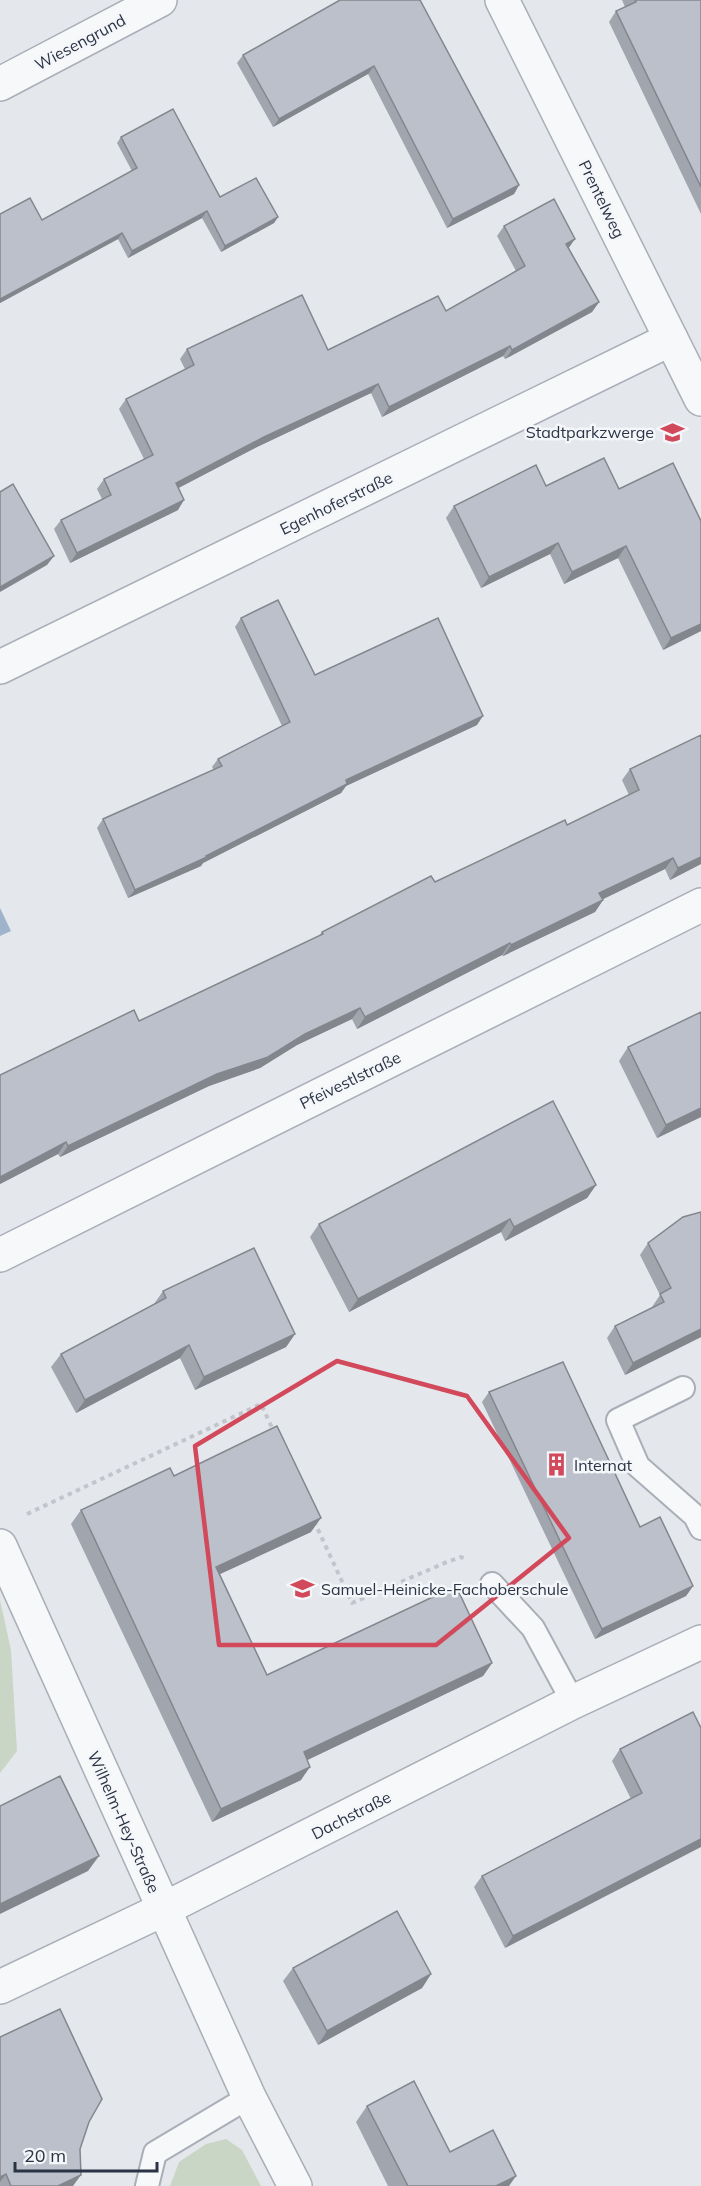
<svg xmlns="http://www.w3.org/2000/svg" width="701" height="2186" font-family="Mulish,sans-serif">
<rect width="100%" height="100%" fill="#e4e7ec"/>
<g fill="#c9d6c5">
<path d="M0 1600 11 1650 17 1751 0 1773Z"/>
<path d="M226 2139 242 2150 261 2186H170L179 2162 206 2144Z"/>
</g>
<path fill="#9fb4cc" d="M0 908 11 931 0 936Z"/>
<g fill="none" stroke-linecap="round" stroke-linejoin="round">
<defs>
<g id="lane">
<path d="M683 1388 618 1420 638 1466 695 1516 701 1528"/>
<path d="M492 1584 533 1628 573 1702"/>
<path d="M147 2186 155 2153 249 2097"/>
</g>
<g id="street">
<path d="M502 0 701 399"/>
<path d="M0 84 160 0"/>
<path d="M0 667 671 339"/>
<path d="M0 1255 701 905"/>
<path d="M0 1546 249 2097 295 2186"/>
<path d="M0 1987 164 1909 573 1702 701 1642"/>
</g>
</defs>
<use href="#lane" stroke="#a9aeb7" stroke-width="26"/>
<use href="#street" stroke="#a9aeb7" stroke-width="36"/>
<g stroke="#c2c5cb" stroke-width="4" stroke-dasharray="4.5 4.5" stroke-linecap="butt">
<path d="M27 1514 261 1404 274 1432"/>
<path d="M314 1521 352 1603 447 1562 461 1557 466 1559"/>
</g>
<use href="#lane" stroke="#f7f8fa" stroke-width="22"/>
<use href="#street" stroke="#f7f8fa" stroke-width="33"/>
</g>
<g fill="#a1a5ae">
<path d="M340 0 519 185 514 194 447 228 368 74 273 127 237 63 243 55Z"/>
<path d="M622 0H701V214L609 22 616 11 625 7Z"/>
<path d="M121 137 220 197 278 217 274 223 221 252 202 218 128 258 118 239 0 303V214L42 220 132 171 117 143Z"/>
<path d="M504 226 569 248 599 302 592 312 505 359 503 356 382 417 371 393 257 447 178 488V510L70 563 54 529 61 520 102 499 97 489 104 479 144 459 119 409 126 399 185 369 180 359 187 349 328 350 446 311 516 271 497 236Z"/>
<path d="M546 486 619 489 701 631 663 650 618 558 564 584 550 554 481 588 446 518 454 506Z"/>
<path d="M241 618 315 675 477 725 346 786 341 793 203 863 201 866 128 898 97 828 103 819 214 770 212 767 218 759 282 726 235 627Z"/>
<path d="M701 735V864L670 880 665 869 603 899V900L595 912 503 956 502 955 357 1029 352 1019 297 1045 260 1068 209 1086 60 1157 58 1154 0 1184V1075L139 1021 318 937 322 932 567 825 629 795 622 780 630 769Z"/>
<path d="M628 1047 701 1117 657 1138 619 1061Z"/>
<path d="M596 1185 587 1198 505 1241 501 1232 349 1312 310 1237 319 1224Z"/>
<path d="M701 1212V1337L625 1375 607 1338 615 1326 652 1307 660 1295 640 1255 648 1243Z"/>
<path d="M163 1291 295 1334 286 1347 195 1390 180 1358 76 1413 51 1367 61 1354 154 1304Z"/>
<path d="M489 1392 693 1586 686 1596 595 1639 482 1402Z"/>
<path d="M174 1476 311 1532 220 1574 267 1675 492 1663 483 1676 307 1760 301 1780 212 1822 71 1524 81 1510Z"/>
<path d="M701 1728 505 1948 474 1887 482 1876 631 1799 612 1761 620 1749Z"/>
<path d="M293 1968 431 1974 422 1988 318 2045 283 1981Z"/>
<path d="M0 2037 89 2122 80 2149 73 2186H0Z"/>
<path d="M367 2106 450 2152 509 2186H388L356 2122Z"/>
</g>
<g fill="#83868d">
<path d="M374 66 368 74 273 127 279 119Z"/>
<path d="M519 185 514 194 447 228 453 219Z"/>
<path d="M207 211 202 218 128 258 132 251Z"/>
<path d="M278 217 274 223 221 252 225 246Z"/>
<path d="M122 233 118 239 0 303V299Z"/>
<path d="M575 239 568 249 566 244Z"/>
<path d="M599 302 592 312 505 359 512 350Z"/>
<path d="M510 346 503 356 382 417 389 407Z"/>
<path d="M378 384 371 393 257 447 169 493 176 483 264 437Z"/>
<path d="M184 500 178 510 70 563 77 553Z"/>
<path d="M558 543 550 554 481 588 489 577Z"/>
<path d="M626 546 618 558 564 584 572 572Z"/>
<path d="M54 556 47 565 0 592V587Z"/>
<path d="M701 624V631L663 650 671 638Z"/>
<path d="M483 716 477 725 346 786 341 793 203 863 201 866 128 898 135 890 206 856 346 780Z"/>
<path d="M701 857V864L670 880 678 868Z"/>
<path d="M673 858 665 869 591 905 599 893Z"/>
<path d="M603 900 595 912 503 956 511 945Z"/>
<path d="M510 943 502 955 357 1029 365 1017Z"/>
<path d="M360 1008 352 1019 297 1045 260 1068 209 1086 60 1157 68 1146 217 1074Z"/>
<path d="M701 1108V1117L657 1138 666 1125Z"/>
<path d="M66 1142 58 1154 0 1184V1177Z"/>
<path d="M596 1185 587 1198 505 1241 514 1227Z"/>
<path d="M510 1219 501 1232 349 1312 358 1299Z"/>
<path d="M701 1329V1337L625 1375 633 1363Z"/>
<path d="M295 1334 286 1347 195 1390 204 1377Z"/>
<path d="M189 1345 180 1358 76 1413 85 1400Z"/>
<path d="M321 1518 311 1532 207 1580 216 1567Z"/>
<path d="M693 1586 686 1596 595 1639 602 1629Z"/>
<path d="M492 1663 483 1676 295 1766 304 1752Z"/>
<path d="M310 1767 301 1780 212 1822 221 1809Z"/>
<path d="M701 1839V1847L505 1948 513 1936Z"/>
<path d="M99 1856 88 1871 0 1914V1904Z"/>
<path d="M431 1974 422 1988 318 2045 327 2031Z"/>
<path d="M6 2174 0 2182V2177Z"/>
<path d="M81 2175 73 2186H58Z"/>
<path d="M516 2176 509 2186H496Z"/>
</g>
<g fill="#bbc0ca" stroke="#83868d" stroke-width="1.5">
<path d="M340 0H420L519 185 453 219 374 66 279 119 243 55Z"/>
<path d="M635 0H701V187L616 11 636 2Z"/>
<path d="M173 109 220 197 256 178 278 217 225 246 207 211 132 251 122 233 0 299V214L30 198 42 220 137 168 121 137Z"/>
<path d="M554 199 575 239 566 244 599 302 512 350 510 346 389 407 378 384 264 437 176 483 184 500 77 553 61 520 111 495 104 479 153 455 126 399 194 365 187 349 302 295 328 350 438 296 446 311 525 266 504 226Z"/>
<path d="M604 458 619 489 673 463 701 521V624L671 638 626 546 572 572 558 543 489 577 454 506 536 465 546 486Z"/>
<path d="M13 484 54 556 0 587V492Z"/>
<path d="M278 600 315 675 438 618 483 716 346 780 347 784 206 856 207 857 135 890 103 819 222 766 218 759 290 722 241 618Z"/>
<path d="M701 735V857L678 868 673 858 599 893 603 900 511 945 510 943 365 1017 360 1008 305 1034 268 1057 217 1074 68 1146 66 1142 0 1177V1075L134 1010 139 1021 323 934 322 932 431 876 435 882 565 820 567 825 639 790 630 769Z"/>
<path d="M701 1012V1108L666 1125 628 1047Z"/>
<path d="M553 1101 596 1185 514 1227 510 1219 358 1299 319 1224Z"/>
<path d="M701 1212V1329L633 1363 615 1326 664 1302 660 1294 671 1288 648 1243 683 1217Z"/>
<path d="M254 1248 295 1334 204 1377 189 1345 85 1400 61 1354 166 1298 163 1291Z"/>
<path d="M563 1362 640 1527 660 1517 693 1586 602 1629 489 1392Z"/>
<path d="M277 1426 321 1518 216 1567 267 1675 456 1586 492 1663 304 1752 310 1767 221 1809 81 1510 170 1468 174 1476Z"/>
<path d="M693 1712 701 1728V1839L513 1936 482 1876 642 1793 620 1749Z"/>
<path d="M60 1776 99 1856 0 1904V1806Z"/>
<path d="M397 1911 431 1974 327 2031 293 1968Z"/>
<path d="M60 2009 102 2099 89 2122 80 2149 81 2175 58 2186H11L6 2174 0 2177V2037Z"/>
<path d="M414 2081 450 2152 493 2130 516 2176 496 2186H408L367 2106Z"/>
</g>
<path fill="none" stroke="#d1495b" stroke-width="4.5" stroke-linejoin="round" d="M337 1361 467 1396 569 1538 436 1645H219L195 1446Z"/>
<defs>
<symbol id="school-bare" viewBox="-9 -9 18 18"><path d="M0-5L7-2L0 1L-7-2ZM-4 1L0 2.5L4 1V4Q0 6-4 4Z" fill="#d1495b" stroke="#f4f6f9" stroke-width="2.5" paint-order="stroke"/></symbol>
<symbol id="building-bare" viewBox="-9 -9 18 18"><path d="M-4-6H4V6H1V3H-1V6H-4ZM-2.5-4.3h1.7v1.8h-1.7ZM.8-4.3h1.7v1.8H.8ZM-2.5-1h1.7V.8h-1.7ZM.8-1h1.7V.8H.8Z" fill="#d1495b" stroke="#f4f6f9" stroke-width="2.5" paint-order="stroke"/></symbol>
</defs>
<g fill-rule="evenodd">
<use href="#school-bare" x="656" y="416" width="33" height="33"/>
<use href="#building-bare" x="540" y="1448" width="33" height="33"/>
<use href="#school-bare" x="286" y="1572" width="33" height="33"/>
</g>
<g text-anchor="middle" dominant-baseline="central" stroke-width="5" stroke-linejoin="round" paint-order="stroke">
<g font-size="16" fill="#2b3445" stroke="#f4f6f9">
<text transform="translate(80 42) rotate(-28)">Wiesengrund</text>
<text transform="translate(602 199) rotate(64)">Prentelweg</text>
<text transform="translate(336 503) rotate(-26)">Egenhoferstraße</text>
<text transform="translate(350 1080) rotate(-26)">Pfeivestlstraße</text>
<text transform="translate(351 1815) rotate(-27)">Dachstraße</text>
<text transform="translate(124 1822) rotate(66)">Wilhelm-Hey-Straße</text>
</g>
<g font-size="16" fill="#2b3445" stroke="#f4f6f9" text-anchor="start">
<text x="654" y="432" text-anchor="end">Stadtparkzwerge</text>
<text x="574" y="1465">Internat</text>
<text x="321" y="1589">Samuel-Heinicke-Fachoberschule</text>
</g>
</g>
<path d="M15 2162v9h142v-9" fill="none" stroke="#2b3445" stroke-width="3"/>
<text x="24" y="2162" font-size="18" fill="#2b3445" stroke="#f4f6f9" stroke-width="4.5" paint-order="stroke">20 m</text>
</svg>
